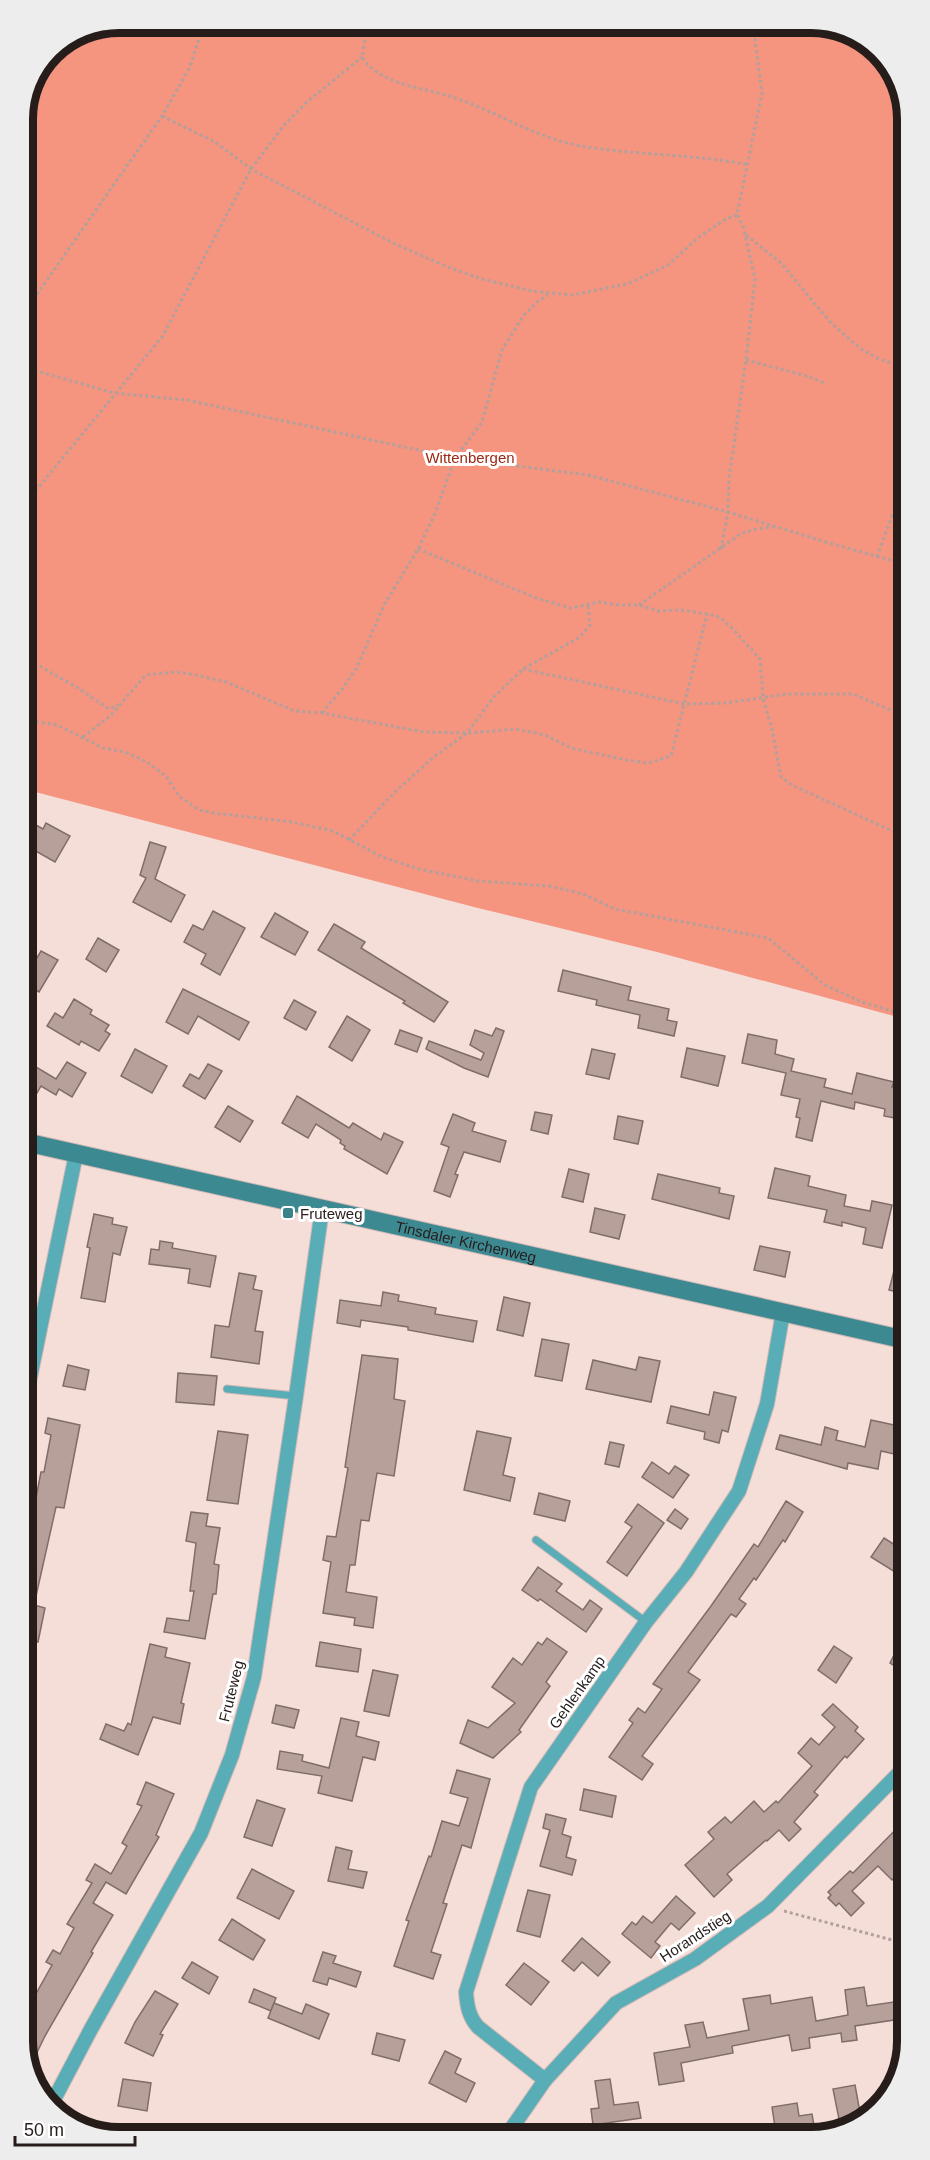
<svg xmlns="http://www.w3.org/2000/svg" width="930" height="2160" font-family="Helvetica,sans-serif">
<rect width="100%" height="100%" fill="#f5ddd8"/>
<path fill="#f5947f" d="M119 23H817L869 42 902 88 905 1019 657 952 474 907 24 789 23 113 51 51Z"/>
<g fill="#b7a09a" stroke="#816c67" stroke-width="1.5">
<path d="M25 819 43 829 46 823 70 836 55 862 25 845Z"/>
<path d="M150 842 166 847 155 879 185 895 171 922 133 902 146 878 140 875Z"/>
<path d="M213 911 245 928 220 975 201 964 206 954 184 942 193 925 203 930Z"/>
<path d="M275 913 308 932 295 955 261 937Z"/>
<path d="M334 924 365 942 361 948 448 1002 434 1022 403 1003 405 1001 318 950Z"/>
<path d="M98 938 119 950 106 972 86 959Z"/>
<path d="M41 951 58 960 39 992 25 984V978Z"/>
<path d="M563 970 631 987 628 1000 669 1009 667 1020 677 1022 674 1036 638 1028 640 1015 596 1005 597 1000 558 991Z"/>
<path d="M183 989 249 1022 239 1040 198 1016 188 1034 166 1022Z"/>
<path d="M74 999 92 1010 90 1014 109 1025 105 1031 110 1034 99 1051 81 1041 79 1045 47 1026 55 1013 63 1018Z"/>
<path d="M294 1000 316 1012 306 1030 284 1018Z"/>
<path d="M347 1016 370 1030 352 1061 329 1047Z"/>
<path d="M496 1028 504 1031 488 1077 464 1068 426 1049 429 1041 481 1060 484 1053 470 1045 475 1030 492 1036Z"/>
<path d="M400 1030 422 1038 417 1052 395 1044Z"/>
<path d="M748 1034 777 1040 775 1054 794 1059 791 1071 826 1079 824 1087 852 1094 857 1073 894 1082 892 1087 905 1089V1120L884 1116 885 1109 855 1102 854 1109 821 1101 812 1141 796 1137 800 1118 796 1117 800 1099 781 1095 786 1073 742 1063Z"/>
<path d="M687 1048 725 1056 718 1086 681 1077Z"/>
<path d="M135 1049 167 1066 152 1093 121 1076Z"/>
<path d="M592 1049 615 1054 609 1079 586 1074Z"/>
<path d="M67 1062 86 1073 72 1097 59 1089 56 1095 41 1086 37 1093 25 1086V1073L31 1064 56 1079Z"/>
<path d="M208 1064 222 1071 205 1099 183 1086 190 1074 199 1079Z"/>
<path d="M297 1096 349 1128 353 1123 381 1140 384 1133 403 1142 387 1174 344 1149 345 1146 340 1143 341 1140 316 1124 308 1138 282 1123Z"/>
<path d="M228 1106 253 1121 240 1142 215 1127Z"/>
<path d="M535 1112 552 1115 548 1134 531 1130Z"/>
<path d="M453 1114 475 1123 472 1131 506 1141 500 1162 464 1152 455 1174 458 1175 450 1197 434 1191 449 1147 441 1144Z"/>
<path d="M618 1116 643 1121 638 1144 614 1139Z"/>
<path d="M775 1168 810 1176 808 1186 846 1195 844 1206 870 1211 872 1201 892 1205 882 1248 863 1244 866 1228 842 1222V1226L824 1222 827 1210 768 1198Z"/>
<path d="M569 1169 589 1174 583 1202 562 1197Z"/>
<path d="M658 1174 720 1188 719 1193 734 1196 729 1219 652 1199Z"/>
<path d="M595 1208 625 1215 619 1239 590 1232Z"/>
<path d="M94 1214 113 1218 112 1224 127 1227 120 1255 113 1253 105 1302 81 1298 90 1248 87 1247Z"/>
<path d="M160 1241 173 1243 172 1248 216 1256 210 1287 188 1283 190 1269 149 1264 151 1249 159 1250Z"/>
<path d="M901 1244 905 1245V1294L889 1290Z"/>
<path d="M760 1246 790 1252 785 1277 754 1270Z"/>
<path d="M239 1273 256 1276 253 1289 262 1291 255 1331 263 1332 259 1364 211 1357 215 1325 229 1327Z"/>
<path d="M383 1292 399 1295 398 1301 436 1308 435 1314 477 1321 473 1342 408 1330V1327L361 1320 360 1327 337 1323 340 1300 381 1306Z"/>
<path d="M504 1297 530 1303 523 1336 497 1330Z"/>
<path d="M542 1339 569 1344 562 1381 535 1376Z"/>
<path d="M362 1355 398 1359 394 1399 405 1401 394 1476 377 1473 369 1521 361 1520 355 1565H350L346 1592 377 1597 373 1628 354 1625 355 1618 323 1613 331 1562 323 1560 327 1536 336 1537 348 1468 345 1467Z"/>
<path d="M639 1357 660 1361 651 1402 586 1389 593 1360 636 1370Z"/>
<path d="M68 1365 89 1370 85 1390 63 1386Z"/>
<path d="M178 1373 217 1376 214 1405 176 1402Z"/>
<path d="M714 1392 736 1397 728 1432 722 1430 719 1443 704 1439 705 1432 667 1423 671 1406 709 1415Z"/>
<path d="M48 1418 80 1425 64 1508 56 1507 34 1605 45 1608 38 1642 27 1639 26 1516 32 1518 41 1472H44L51 1435 45 1433Z"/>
<path d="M871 1420 899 1426 897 1435 906 1436V1454L903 1456 881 1451 878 1469 848 1463 847 1469 776 1449 780 1435 821 1445 825 1427 838 1431 836 1440 865 1447Z"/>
<path d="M218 1431 248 1435 238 1504 207 1500Z"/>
<path d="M477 1431 511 1438 503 1475 515 1478 510 1501 464 1490Z"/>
<path d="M610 1442 624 1445 619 1467 605 1464Z"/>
<path d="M652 1462 669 1474 675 1466 689 1475 673 1498 642 1477Z"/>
<path d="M539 1493 570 1501 565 1521 534 1514Z"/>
<path d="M786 1501 803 1512 785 1542 783 1540 756 1580 754 1578 739 1599 746 1604 736 1617 731 1614 688 1672 700 1680 642 1756 653 1764 642 1780 609 1757 633 1723 629 1720 638 1708 645 1713 662 1689 653 1684 711 1606 754 1544 758 1547Z"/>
<path d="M638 1504 664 1523 627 1576 607 1562 632 1527 625 1522Z"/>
<path d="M675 1509 688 1519 681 1529 667 1520Z"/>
<path d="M191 1512 208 1514 206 1526 220 1528 214 1564 219 1565 216 1594H213L205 1639 164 1632 167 1618 189 1621 194 1591H190L196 1543 186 1541Z"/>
<path d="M884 1538 906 1552 895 1572 871 1557Z"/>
<path d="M538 1567 562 1584 556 1591 583 1610 590 1600 602 1609 586 1632 540 1599 538 1601 522 1590Z"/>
<path d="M547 1638 567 1652 546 1682 550 1686 519 1730 521 1732 493 1758 460 1743 468 1720 488 1728 515 1703 492 1687 513 1658 522 1665 538 1642 542 1645Z"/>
<path d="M320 1642 361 1649 358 1672 316 1666Z"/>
<path d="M150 1644 167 1648 165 1657 190 1663 181 1703 184 1704 180 1724 153 1717 138 1755 100 1739 106 1724 124 1731 128 1723 131 1725Z"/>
<path d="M834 1646 852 1658 836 1683 818 1670Z"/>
<path d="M897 1649 906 1656 907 1674 890 1663Z"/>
<path d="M373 1670 398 1675 389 1716 364 1711Z"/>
<path d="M833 1704 858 1727 855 1731 864 1739 847 1758 845 1756 814 1792 818 1795 794 1822 801 1829 789 1841 779 1830 767 1841 766 1840 727 1874 732 1880 714 1897 685 1865 714 1839 708 1832 725 1817 731 1823 754 1801 764 1812 776 1801 778 1803 812 1766 798 1753 811 1738 819 1745 835 1727 822 1715Z"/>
<path d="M276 1705 299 1710 294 1728 272 1723Z"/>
<path d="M341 1718 359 1722 356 1736 379 1742 375 1760 363 1757 352 1801 318 1793 322 1776 277 1769 280 1751 303 1755 302 1761 329 1768Z"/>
<path d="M457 1770 490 1779 471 1848 462 1845 443 1903 447 1904 431 1952 441 1955 433 1979 394 1966 409 1921 406 1920 429 1856 431 1857 442 1821 459 1826 468 1798 450 1793Z"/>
<path d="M146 1782 174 1794 156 1835 159 1837 126 1894 106 1882 93 1903 113 1915 91 1952 93 1953 45 2036 28 2071V2026L35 2012 28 2008 52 1965 46 1962 53 1950 60 1954 74 1928 67 1924 92 1883 86 1880 95 1864 111 1874 127 1846 122 1843 142 1806 137 1804Z"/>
<path d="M584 1789 616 1796 612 1817 580 1810Z"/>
<path d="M257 1800 285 1809 272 1846 244 1837Z"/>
<path d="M546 1814 566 1819 562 1834 571 1837 566 1857 576 1860 572 1875 540 1866 550 1830 543 1828Z"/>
<path d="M907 1818V1864L892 1880 878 1866 852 1891 864 1903 851 1916 839 1903 836 1906 828 1898 831 1895 828 1892 850 1871 853 1873Z"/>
<path d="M336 1847 352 1851 348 1869 367 1872 363 1888 328 1881Z"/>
<path d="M252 1869 294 1891 279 1919 237 1898Z"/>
<path d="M528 1890 550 1895 540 1937 517 1931Z"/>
<path d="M676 1896 695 1913 679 1930 671 1923 655 1942 660 1946 651 1958 622 1934 632 1922 636 1925 643 1916 652 1923Z"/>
<path d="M232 1919 265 1940 253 1960 219 1940Z"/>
<path d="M582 1938 610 1962 598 1976 582 1962 574 1971 562 1961Z"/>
<path d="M323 1952 336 1956 333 1963 361 1972 356 1987 329 1978 327 1985 313 1981Z"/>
<path d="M192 1962 218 1977 209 1994 182 1978Z"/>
<path d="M524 1963 549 1982 531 2005 506 1985Z"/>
<path d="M864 1987 867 2006 907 2000V2018L855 2026 857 2040 842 2042 841 2033 809 2038 810 2048 792 2051 789 2035 732 2046 733 2053 681 2063 684 2081 659 2085 654 2053 690 2047 685 2025 703 2022 707 2038 749 2030 743 1999 770 1995 771 2004 812 1997 816 2021 848 2015 845 1990Z"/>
<path d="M254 1989 276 1998 271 2011 249 2002Z"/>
<path d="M155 1991 178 2004 160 2034 163 2035 153 2056 125 2043 135 2022Z"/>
<path d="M274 2003 302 2014 306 2004 329 2014 319 2039 268 2018Z"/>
<path d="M377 2033 405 2040 399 2061 372 2054Z"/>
<path d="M445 2051 461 2059 455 2073 475 2083 466 2102 429 2083Z"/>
<path d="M123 2079 151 2083 147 2111 118 2106Z"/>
<path d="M610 2079 614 2105 638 2102 641 2118 593 2125 591 2109 599 2108 595 2081Z"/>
<path d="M855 2085 861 2118 856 2122 840 2124 833 2089Z"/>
<path d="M797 2103 799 2116 812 2114 815 2132 776 2133 772 2107Z"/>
</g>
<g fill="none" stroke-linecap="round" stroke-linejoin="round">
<defs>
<g id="lane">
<path d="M227 1389 296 1396"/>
<path d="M902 1498 901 1472 906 1460"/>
<path d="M536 1540 646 1622"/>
</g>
<g id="street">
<path d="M26 1397 76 1154"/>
<path d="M545 2080 478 2027C469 2017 467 2006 466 1992L531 1787 646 1622 686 1572 739 1491 767 1404 783 1312"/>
<path d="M51 2105 91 2029 201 1833 232 1755 254 1677 296 1396 322 1209"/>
<path d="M507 2135 545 2080 616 2003 695 1959 768 1906 907 1765"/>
</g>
<g id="secondary">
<path id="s1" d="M25 1142 906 1340"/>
</g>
</defs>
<use href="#lane" stroke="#d0bab6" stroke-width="9"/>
<use href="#street" stroke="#d0bab6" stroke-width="16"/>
<use href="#secondary" stroke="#d0bab6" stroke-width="20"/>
<g stroke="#b3a09c" stroke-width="3" stroke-dasharray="3 3" stroke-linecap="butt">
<path d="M371 23 365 40 362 57C380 85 422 87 452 97 493 110 529 134 571 144 630 156 691 153 749 165"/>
<path d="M162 116 215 142 251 169 395 244 450 268 482 279 532 291 572 295 627 284 668 265 699 237 726 219 737 215"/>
<path d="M746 235 781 263 832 324 861 349 879 359 903 367"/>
<path d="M23 314 162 116 190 67 204 23"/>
<path d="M746 360 807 376 827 384"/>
<path d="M23 367 114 393 187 400 455 458 588 475 728 512 826 542 904 564"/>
<path d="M24 505 162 337 251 169 285 124 307 102 362 57"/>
<path d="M418 549 536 598 571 608 599 602 619 605H639L658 611 681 610 707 614 720 617 731 627 760 659 763 698 772 729 781 777 792 785 890 830 904 835"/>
<path d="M721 549 728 512 729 478 746 360 755 279 743 226 737 215 762 93 755 40 765 23"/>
<path d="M877 557 896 505 903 498"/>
<path d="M639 605 742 533 757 529 773 527"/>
<path d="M24 657 78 688 109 709 118 705"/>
<path d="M523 669 684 704 725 703 788 694H853L904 716"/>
<path d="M322 713 343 688 357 667 384 605 418 549 434 516 455 458 482 422 502 350 524 315 537 302 548 295"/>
<path d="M24 720 57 725 103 748 125 752 147 762 166 776 179 796 199 810 214 813 292 822 333 831 382 857 419 869 478 881 549 886 583 894 615 909 768 938 825 985 862 1002 905 1015"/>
<path d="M83 737 110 716 146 675 175 672 191 674 226 682 295 711 322 713 424 732 467 733 516 729 545 735 571 748 626 760 648 763 671 756 707 614"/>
<path d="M349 840 396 791 435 756 467 733 493 698 523 669 580 637 590 625 588 605"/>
<path d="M784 1911 907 1944"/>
</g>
<use href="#lane" stroke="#58adb6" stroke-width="7"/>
<use href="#street" stroke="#58adb6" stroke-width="14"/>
<use href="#secondary" stroke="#3d8991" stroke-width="18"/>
</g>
<rect fill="#3b838a" stroke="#fff" stroke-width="2" x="282" y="1207" width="12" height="12" rx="3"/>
<g text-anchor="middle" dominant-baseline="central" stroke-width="6" stroke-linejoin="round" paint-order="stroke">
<g font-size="15" fill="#9b2812" stroke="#fff">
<text x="470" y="457">Wittenbergen</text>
</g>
<g font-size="15" fill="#261d1b" stroke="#fff" text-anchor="start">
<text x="300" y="1213">Fruteweg</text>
</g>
<g font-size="15" fill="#261d1b" stroke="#fff">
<text stroke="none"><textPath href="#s1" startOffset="452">Tinsdaler Kirchenweg</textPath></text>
<text transform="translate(231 1691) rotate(-76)">Fruteweg</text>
<text transform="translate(577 1692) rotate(-55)">Gehlenkamp</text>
<text transform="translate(695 1936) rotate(-33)">Horandstieg</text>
</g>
</g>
<path d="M0 0H930V2160H0ZM119 33H811A86 86 0 0 1 897 119V2041A86 86 0 0 1 811 2127H119A86 86 0 0 1 33 2041V119A86 86 0 0 1 119 33Z" fill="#eeeded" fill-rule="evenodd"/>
<path fill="none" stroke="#261d1b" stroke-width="8" d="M119 33H811A86 86 0 0 1 897 119V2041A86 86 0 0 1 811 2127H119A86 86 0 0 1 33 2041V119A86 86 0 0 1 119 33Z"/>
<path d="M15 2136v9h120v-9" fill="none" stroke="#261d1b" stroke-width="3"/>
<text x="24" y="2136" font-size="18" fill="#261d1b" stroke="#ffffff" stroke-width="4.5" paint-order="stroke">50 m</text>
</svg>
